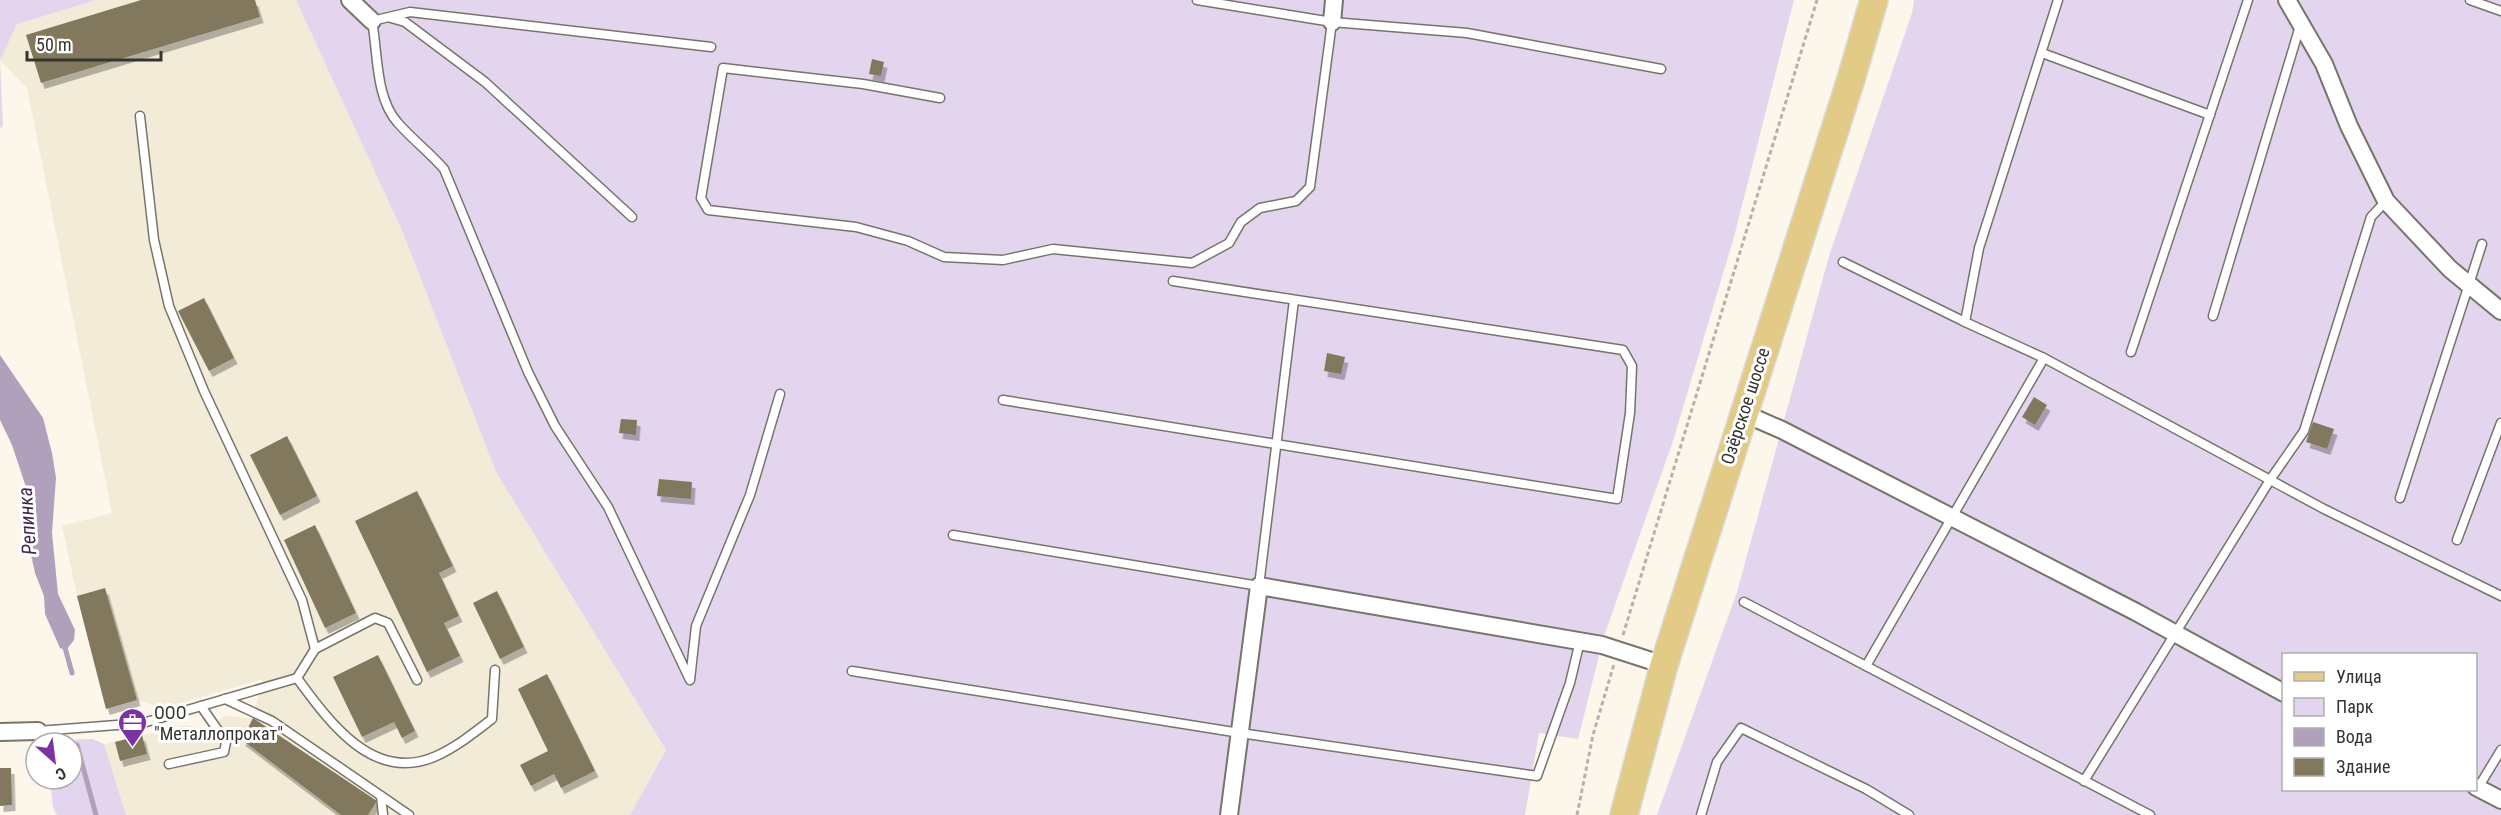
<svg xmlns="http://www.w3.org/2000/svg" width="2501" height="815" font-family="'Roboto Condensed',sans-serif">
<defs>
<filter id="shadow"><feDropShadow dx="3.5" dy="6" stdDeviation="0" flood-color="#0004"/></filter>
</defs>
<rect width="100%" height="100%" fill="#fcf7ea"/>
<path fill="#f2ebd8" d="M96 0H296L403 233 496 472 666 750 630 815H126L104 744 185 725 204 728 206 731 225 716 253 718 263 679 163 708 137 700 106 709 77 596 62 526 112 513 27 88 0 60 17 23Z"/>
<g fill="#e3d5ed" fill-rule="evenodd">
<path d="M0 0H96L17 24 0 60 3 126 0 129Z"/>
<path d="M296 0H1794L1734 237 1673 441 1604 636 1578 739 1539 733 1525 815H630L666 750 496 472 403 233Z"/>
<path d="M1914 0H2501V815H1657L1737 592 1829 256 1912 13ZM2284 654H2476V790H2284Z"/>
<path d="M92 739 104 744 126 815H57L53 808 50 779H72V743H60L63 740Z"/>
</g>
<path fill="#b0a0bb" d="M0 355 43 418 52 453 56 478 52 533 58 594 75 630 74 640 66 650 60 648 45 614 44 596 35 573 27 536 26 487 12 445 0 420Z"/>
<g fill="none" stroke-linecap="round" stroke-linejoin="round">
<g stroke="#b0a0bb" stroke-width="5">
<path d="M64 644 72 673"/>
<path d="M77 745 96 815"/>
</g>
</g>
<g fill="#82785d" filter="url(#shadow)">
<path d="M141 0H255L260 17 41 83 26 35Z"/>
<path d="M872 59 884 62 881 76 869 74Z"/>
<path d="M204 298 234 358 209 371 178 311Z"/>
<path d="M1327 353 1345 357 1341 374 1324 371Z"/>
<path d="M2034 397 2047 405 2035 425 2022 417Z"/>
<path d="M621 419 637 420 636 435 619 433Z"/>
<path d="M2313 422 2334 429 2327 449 2306 442Z"/>
<path d="M287 436 317 496 280 515 250 455Z"/>
<path d="M659 479 692 482 691 499 657 496Z"/>
<path d="M417 491 453 566 439 573 459 616 444 623 460 656 427 672 355 521Z"/>
<path d="M315 525 356 613 325 628 284 540Z"/>
<path d="M105 588 137 700 106 709 77 596Z"/>
<path d="M497 591 524 647 500 659 473 603Z"/>
<path d="M378 655 415 731 402 738 394 722 362 737 333 677Z"/>
<path d="M547 674 595 771 561 788 554 774 531 786 520 765 548 751 518 689Z"/>
<path d="M253 718 377 801 368 815H341L242 740Z"/>
<path d="M142 735 147 754 120 761 115 742Z"/>
<path d="M0 768H11L12 805 0 806Z"/>
</g>
<g fill="none" stroke-linecap="round" stroke-linejoin="round">
<defs>
<g id="service">
<path d="M1197 0 1332 22 1467 33 1661 69"/>
<path d="M2470 0 2501 11"/>
<path d="M391 18 405 22 485 82 632 217"/>
<path d="M711 47 410 12 372 21C378 52 375 98 398 123 412 139 429 152 444 169L528 372 555 426 608 507 690 680 696 626 750 495 780 394"/>
<path d="M2042 53 2210 115"/>
<path d="M940 98 863 84 723 68 701 198 708 210 856 227 908 241 944 257 1003 260 1053 249 1192 263 1229 243 1241 222 1260 208 1296 201 1310 187 1332 22"/>
<path d="M1843 262 1965 322 2044 358 2324 509 2501 596"/>
<path d="M2213 316 2300 26"/>
<path d="M1965 322 1979 248 2058 0"/>
<path d="M2131 352 2248 0"/>
<path d="M1003 400 1617 499 1630 413 1632 366 1623 350 1173 281"/>
<path d="M2400 498 2482 244"/>
<path d="M953 535 1259 586 1294 300"/>
<path d="M2457 540 2501 423"/>
<path d="M1744 602 2150 815"/>
<path d="M315 649 375 618 388 623 417 680"/>
<path d="M1866 666 2044 358"/>
<path d="M852 671 1240 733 1537 776 1570 683 1580 641"/>
<path d="M297 678C328 720 372 783 434 757 455 748 474 733 492 719L495 670"/>
<path d="M225 699 272 721 409 815"/>
<path d="M38 731 143 723 297 678 315 649 302 600 204 391 169 306 154 240 140 116"/>
<path d="M169 764 224 752 226 742 201 706"/>
<path d="M2084 781 2270 480 2304 431 2371 217 2386 201"/>
<path d="M2478 788 2501 750"/>
<path d="M381 796 383 815"/>
<path d="M1701 815 1717 762 1741 728 1866 789 1909 815"/>
</g>
<g id="minor">
<path d="M350 0 372 21"/>
<path d="M2287 0 2324 64 2349 126 2386 201 2450 269 2501 311"/>
<path d="M1332 22 1334 0"/>
<path d="M1743 413 1782 430 2136 612 2284 693"/>
<path d="M0 732 38 731"/>
<path d="M2476 787 2501 800"/>
<path d="M1229 815 1259 586 1602 645 1664 665"/>
</g>
<path id="primary" d="M1624 815 1664 665 1851 79 1874 0"/>
</defs>
<use href="#service" stroke="#787469" stroke-width="11"/>
<use href="#minor" stroke="#787469" stroke-width="20"/>
<use href="#primary" stroke="#dbdada" stroke-width="30"/>
<g stroke="#b6b2a8" stroke-width="3" stroke-dasharray="4.5 3" stroke-linecap="butt">
<path d="M1623 635 1817 0"/>
<path d="M1577 815 1593 735 1614 664"/>
</g>
<use href="#service" stroke="#fff" stroke-width="8"/>
<use href="#minor" stroke="#fff" stroke-width="16"/>
<use href="#primary" stroke="#e1cb86" stroke-width="27"/>
</g>
<defs>
<symbol id="office-pin" viewBox="-11 -11 22 30"><path d="M0 17L-7.5 6A9.5 9.5 0 1 1 7.5 6Z" fill="#7d32a4" stroke="#fff"/><path d="M-6-3h4V-5.5h4V-3h4V5H-6ZM-1-4.5V-3h2v-1.5ZM-6 0V1H6V0Z" fill="#fff"/></symbol>
</defs>
<g fill-rule="evenodd">
<use href="#office-pin" x="116" y="706" width="33" height="45"/>
</g>
<g text-anchor="middle" dominant-baseline="central" stroke-width="6" stroke-linejoin="round" paint-order="stroke">
<g font-size="18" fill="#36342f" stroke="#fff">
<text transform="translate(1745 406) rotate(-72)">Озёрское шоссе</text>
</g>
<g font-size="18" fill="#36342f" stroke="#fff" text-anchor="start">
<text x="154" y="712">ООО<tspan x="154" dy="21">"Металлопрокат"</tspan></text>
</g>
<g font-size="20" font-style="italic" fill="#3f274d" stroke="#fff">
<text transform="translate(27 521) rotate(-94)">Репинка</text>
</g>
</g>
<rect x="2282" y="653" width="195" height="138" fill="#ffffff" stroke="#afaeac" stroke-width="1.5"/>
<rect x="2294" y="672" width="30" height="9" fill="#e1cb86" stroke="#afaeac" stroke-width="1.5"/>
<text x="2336" y="683" font-size="18" fill="#36342f">Улица</text>
<rect x="2294" y="698" width="30" height="18" fill="#e3d5ed" stroke="#afaeac" stroke-width="1.5"/>
<text x="2336" y="713" font-size="18" fill="#36342f">Парк</text>
<rect x="2294" y="728" width="30" height="18" fill="#b0a0bb" stroke="#afaeac" stroke-width="1.5"/>
<text x="2336" y="743" font-size="18" fill="#36342f">Вода</text>
<rect x="2294" y="758" width="30" height="18" fill="#82785d" stroke="#afaeac" stroke-width="1.5"/>
<text x="2336" y="773" font-size="18" fill="#36342f">Здание</text>
<g transform="translate(54 761) rotate(152)"><circle r="28" fill="#ffffff" stroke="#afaeac" stroke-width="1.5"/>
<path d="M0-4.5L10 22L0 15L-10 22Z" fill="#7d32a4"/>
<text y="-9" font-size="16" font-weight="bold" text-anchor="middle" fill="#36342f">С</text>
</g>
<path d="M27 51v9h134v-9" fill="none" stroke="#36342f" stroke-width="3"/>
<text x="36" y="51" font-size="18" fill="#36342f" stroke="#ffffff" stroke-width="4.5" paint-order="stroke">50 m</text>
</svg>
